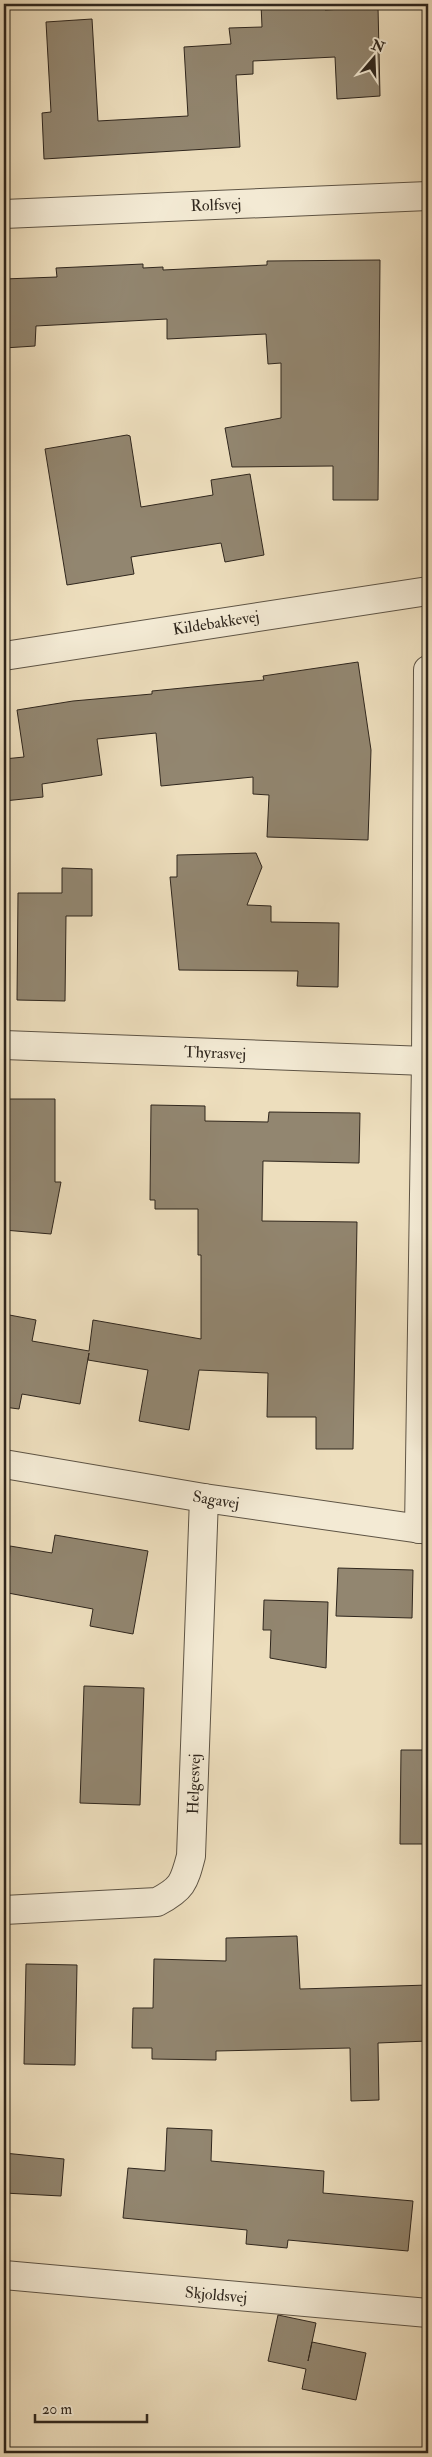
<svg xmlns="http://www.w3.org/2000/svg" width="432" height="2457" font-family="'IM FELL Double Pica',serif">
<rect width="100%" height="100%" fill="#eddebd"/>
<filter id="stains"><feTurbulence type="fractalNoise" baseFrequency=".004" numOctaves="4"/><feColorMatrix values="0 0 0 0 .2 0 0 0 0 .09 0 0 0 0 .02 0 0 0 .5 -.17"/></filter>
<radialGradient id="worn" r=".72"><stop offset=".6" stop-color="#630" stop-opacity="0"/><stop offset="1" stop-color="#630" stop-opacity=".3"/></radialGradient>
<g fill="#928670" stroke="#2f261d">
<path d="M261 4H325V10L378 7 380 96 337 99 335 57 253 61V74L236 75 240 147 44 159 42 113 51 112 46 22 92 19 98 121 188 116 184 47 231 44 229 28 262 27Z"/>
<path d="M380 260 378 500H333V466L232 467 225 428 281 418V363L268 364 266 334 167 339V319L36 326 35 346 4 348V279L57 277 56 268 143 264V268L163 267V270L267 265V261Z"/>
<path d="M127 435 130 436 141 507 213 495 211 480 250 474 264 555 225 562 221 543 131 557 134 574 67 585 45 449Z"/>
<path d="M358 662 371 750 368 840 267 837 269 795 253 794V777L161 786 156 733 97 739 102 775 42 784 43 797 4 801V759L24 757 17 710 73 701 152 694V691L264 680 263 676Z"/>
<path d="M256 853 262 867 247 905 271 906V922L339 923 338 987 297 986 298 971 179 970 170 877H177V855Z"/>
<path d="M62 868 92 869V916H66L65 1001 17 1000 18 893H62Z"/>
<path d="M4 1099H55V1182H61L51 1234 4 1230Z"/>
<path d="M151 1105 205 1106V1121L268 1122 269 1112 360 1113 359 1163 263 1161 262 1221 357 1222 353 1449H316V1417H267L268 1373 199 1370 189 1430 139 1421 148 1370 88 1360 89 1353 80 1404 22 1394 19 1409 4 1407V1314L36 1320 32 1341 89 1351 93 1320 201 1339V1255H198V1209H155V1200H150Z"/>
<path d="M55 1535 148 1551 133 1634 90 1626 93 1609 8 1593 10 1546 52 1553Z"/>
<path d="M338 1568 413 1570 412 1618 336 1616Z"/>
<path d="M264 1600 328 1602 326 1668 270 1658 271 1630H263Z"/>
<path d="M84 1686 144 1688 140 1805 80 1803Z"/>
<path d="M401 1750H428V1844H400Z"/>
<path d="M297 1936 300 1989 428 1985V2041L378 2043 379 2100 351 2101 350 2048 216 2051V2060L152 2059V2048H132L133 2008H153L154 1959 226 1961V1938Z"/>
<path d="M26 1964 77 1965 75 2065 24 2064Z"/>
<path d="M167 2128 212 2130 211 2161 324 2171 323 2193 413 2201 408 2251 288 2240 287 2248 246 2244 247 2230 123 2218 128 2168 165 2171Z"/>
<path d="M4 2153 64 2159 61 2196 4 2193Z"/>
<path d="M278 2315 316 2323 308 2361 312 2342 366 2353 356 2400 302 2389 306 2369 268 2361Z"/>
</g>
<g fill="none" stroke-linecap="round" stroke-linejoin="round">
<defs>
<g id="street">
<path d="M4 214 428 196"/>
<path d="M4 656 428 591"/>
<path d="M4 1045 426 1061"/>
<path d="M4 1464 204 1498 428 1530"/>
<path d="M419 1529 426 1061 428 670"/>
<path d="M4 1910 157 1902C182 1889 184 1883 191 1856L204 1498"/>
<path d="M4 2275 428 2313"/>
</g>
</defs>
<use href="#street" stroke="#5e5445" stroke-width="30"/>
<use href="#street" stroke="#f3ead4" stroke-width="28"/>
</g>
<g text-anchor="middle" dominant-baseline="central" stroke-width="5" stroke-linejoin="round" paint-order="stroke">
<g font-size="16" fill="#2f261d" stroke="#f3ead4">
<text transform="translate(216 205) rotate(-2)">Rolfsvej</text>
<text transform="translate(216 623) rotate(-9)">Kildebakkevej</text>
<text transform="translate(215 1053) rotate(2)">Thyrasvej</text>
<text transform="translate(216 1500) rotate(9)">Sagavej</text>
<text transform="translate(194 1784) rotate(-88)">Helgesvej</text>
<text transform="translate(216 2295) rotate(5)">Skjoldsvej</text>
</g>
</g>
<rect width="432" height="2457" fill="none" stroke="#eddebd" stroke-width="20"/>
<rect x="5" y="5" width="422" height="2447" fill="none" stroke="#2f261d" stroke-width="2.5"/>
<rect x="10" y="10" width="412" height="2437" fill="none" stroke="#2f261d"/>
<g transform="translate(374 58) rotate(19)" stroke="#f3ead4" stroke-width="4" paint-order="stroke">
<path d="M0-4L9 19L0 12L-9 19Z" fill="#2f261d"/>
<text y="-8" font-size="14" font-weight="bold" text-anchor="middle" fill="#2f261d">N</text>
</g>
<path d="M35 2414v8h112v-8" fill="none" stroke="#2f261d" stroke-width="2.5"/>
<text x="42" y="2414" font-size="15" fill="#2f261d" stroke="#f3ead4" stroke-width="4" paint-order="stroke">20 m</text>
<rect width="100%" height="100%" filter="url(#stains)"/>
<rect width="100%" height="100%" fill="url(#worn)"/>
</svg>
